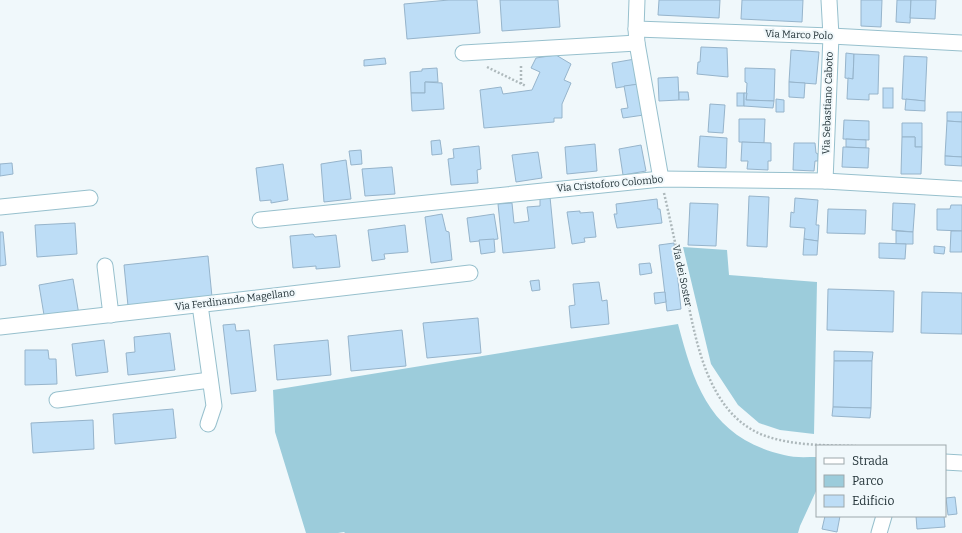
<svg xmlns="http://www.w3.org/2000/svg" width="962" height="533" font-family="Bitter,serif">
<rect width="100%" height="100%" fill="#f0f8fb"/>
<g fill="#9cccdb">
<path d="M683 247 727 250 729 275 817 282 814 434 780 430 759 423 738 405 711 364Z"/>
<path d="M678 324C695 389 712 438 784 455 794 458 806 457 817 457V489L800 526 798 533H345L344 532 338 533H306L275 432 273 390Z"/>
</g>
<g fill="#bdddf6" stroke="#96b4cb">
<path d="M449 0H477L480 33 407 39 404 4Z"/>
<path d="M500 0H558L560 27 502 31Z"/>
<path d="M659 0H720L719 18 658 15Z"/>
<path d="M742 0H803L802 22 741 19Z"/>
<path d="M861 0H882L881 27 861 26Z"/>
<path d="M897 0H911L910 23 896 22Z"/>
<path d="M911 0H936L935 19 910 18Z"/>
<path d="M701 47 727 48 728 77 697 74 698 62H700Z"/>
<path d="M791 50 819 52 816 84 789 82Z"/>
<path d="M846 53 854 54 853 79 845 78Z"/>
<path d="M854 54 879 55 878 94H869V100L847 99 848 78 853 79Z"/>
<path d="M556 55 571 64 564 80 571 83 562 104V118H554V122L484 128 480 90 501 87 503 94 532 90 540 72 531 68 536 58Z"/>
<path d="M904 56 927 57 925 101 902 99Z"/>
<path d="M385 58 386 64 364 66V60Z"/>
<path d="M635 59 639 84 616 88 612 63Z"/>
<path d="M437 68 438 82H425V93H411L410 72 422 71V69Z"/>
<path d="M745 68 775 69 774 101 746 100 747 83 745 82Z"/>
<path d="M678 77 679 100 659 101 658 78Z"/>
<path d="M425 82 442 83 444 109 412 111 411 93H425Z"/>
<path d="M789 82 805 83 804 98 789 97Z"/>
<path d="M639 84 644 115 623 118 621 109 628 108 624 86Z"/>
<rect x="883" y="88" width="10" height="20"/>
<path d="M679 92H688L689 100H679Z"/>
<rect x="737" y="93" width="7" height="13"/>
<path d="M744 93H747L746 100 774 101 773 108 744 106Z"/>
<path d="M776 99 784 100V112H776Z"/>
<path d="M906 99 925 101V111L905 110Z"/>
<path d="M710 104 725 105 723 133 708 132Z"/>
<path d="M947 112H962V122L947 121Z"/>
<path d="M739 119H765L764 143 739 142Z"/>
<path d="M844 120 869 121V140L843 139Z"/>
<path d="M947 121 962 122V157L945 156Z"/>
<path d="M902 123H922V147H915V137H902Z"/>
<path d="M700 136 727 138 726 168 698 167Z"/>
<path d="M902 137H915V147H922L921 174H901Z"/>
<path d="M846 139 866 140V148L846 147Z"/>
<path d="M440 140 442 154 432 155 431 141Z"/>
<path d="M742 142 771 143V161H768V170L747 169 748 161H741Z"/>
<path d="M794 143H815L816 153 818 154V161H815L814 171 793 170Z"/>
<path d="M595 144 597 171 567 174 565 147Z"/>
<path d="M641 145 646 171 623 175 619 149Z"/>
<path d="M479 146 481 169 477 170 478 183 451 185 448 159 454 158 453 149Z"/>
<path d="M843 147 869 148 868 168 842 167Z"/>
<path d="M361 150 362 164 351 165 349 151Z"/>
<path d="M538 152 542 178 516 182 512 155Z"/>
<path d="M945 156 962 157V166L945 165Z"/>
<path d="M346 160 351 199 324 202 321 164Z"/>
<path d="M12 163 13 174 0 176V164Z"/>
<path d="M283 164 288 200 271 203V200L260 201 256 168Z"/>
<path d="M392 167 395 194 365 196 362 169Z"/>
<path d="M749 196 769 197 767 247 747 246Z"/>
<path d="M550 197 555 248 503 253 498 204 512 203 514 223 529 221 527 207 540 206V198Z"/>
<path d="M795 198 818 200 816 225H819L818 241 804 239 805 228 790 227 791 212 794 213Z"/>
<path d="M657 199 658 209H660L662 223 617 228 614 214H617L616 204Z"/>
<path d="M690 203 718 204 716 246 688 245Z"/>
<path d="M893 203 915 204 913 232 892 230Z"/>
<path d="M951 205H962V231L937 230V209H950Z"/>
<path d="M828 209 866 210 865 234 827 233Z"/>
<path d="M580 211V213L593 212 596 237 584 238 585 242 572 244 567 212Z"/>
<path d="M442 214 446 231 449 232 452 260 431 263 425 217Z"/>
<path d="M494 214 498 239 470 242 467 218Z"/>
<path d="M75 223 77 254 37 257 35 225Z"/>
<path d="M405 225 408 252 384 254 385 259 372 261 368 230Z"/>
<path d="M896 231 913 232V244H896Z"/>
<path d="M951 231H962V252H950Z"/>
<path d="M0 232H3L6 265 0 266Z"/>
<path d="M313 234 315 237 336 235 340 267 316 269V266L293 268 290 236Z"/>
<path d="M494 239 495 252 481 254 479 240Z"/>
<path d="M804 239 818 241 817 255H803Z"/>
<path d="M674 243 681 309 667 311 659 245Z"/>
<path d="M879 243 906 244 905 259 879 258Z"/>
<path d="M934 246 945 247 944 254 934 253Z"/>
<path d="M208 256 212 297 128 306 124 265Z"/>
<path d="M650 263 652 273 640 275 639 264Z"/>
<path d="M73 279 79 315 45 321 39 285Z"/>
<path d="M539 280 540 290 532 291 530 281Z"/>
<path d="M599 282 602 301 607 300 609 324 571 328 569 306 575 305 573 284Z"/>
<path d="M828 289 894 291 893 332 827 330Z"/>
<path d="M665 292 666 302 655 304 654 293Z"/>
<path d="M922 292 962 293V334L921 333Z"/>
<path d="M478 318 481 353 427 358 423 323Z"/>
<path d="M235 324 236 331 249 330 256 391 231 394 223 325Z"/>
<path d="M402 330 406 366 351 371 348 336Z"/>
<path d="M170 333 175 370 128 375 126 353 135 352 134 337Z"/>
<path d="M104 340 108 372 76 376 72 344Z"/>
<path d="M328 340 331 375 277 380 274 345Z"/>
<path d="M25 350H48L49 359H56L57 384 25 385Z"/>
<path d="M834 351 873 352 872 361H834Z"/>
<path d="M834 361H872L871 408 833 407Z"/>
<path d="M833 407 871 408 870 418 832 416Z"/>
<path d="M173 409 176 438 115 444 113 414Z"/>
<path d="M93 420 94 449 33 453 31 423Z"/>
<path d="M955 497 957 514 948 515 946 498Z"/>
<path d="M825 516H840L837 532 822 529Z"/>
<path d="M916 516H944L945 527 917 529Z"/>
</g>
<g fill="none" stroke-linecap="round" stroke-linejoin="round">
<defs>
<g id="minor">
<path d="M637 0 636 29 637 43 661 179"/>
<path d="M636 29 831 36 962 43"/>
<path d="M463 53 637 43"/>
<path d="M825 181 831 36 829 0"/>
<path d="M0 207 90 198"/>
<path d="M260 220 661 179 825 181 962 189"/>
<path d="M105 266 111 315"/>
<path d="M200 305 214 406 208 424"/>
<path d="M0 327 231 301 470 273"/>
<path d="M57 400 210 380"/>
<path d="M945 462 962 463"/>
<path d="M879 533 884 516"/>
</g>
</defs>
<use href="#minor" stroke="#97c0cd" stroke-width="17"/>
<g stroke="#aeb9bc" stroke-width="2.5" stroke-dasharray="2 2" stroke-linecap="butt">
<path d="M487 67 526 86"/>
<path d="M521 84V64"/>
<path d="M664 193C671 223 677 252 684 282 695 335 705 412 763 435 792 446 826 445 856 446"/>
</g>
<use href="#minor" stroke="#fff" stroke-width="15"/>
</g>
<g text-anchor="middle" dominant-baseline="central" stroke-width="4" stroke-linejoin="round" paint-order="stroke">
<g font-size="10" fill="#213136" stroke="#f0f8fb">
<text transform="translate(799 35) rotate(2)">Via Marco Polo</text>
<text transform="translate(828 103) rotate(-88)">Via Sebastiano Caboto</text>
<text transform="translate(610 184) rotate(-5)">Via Cristoforo Colombo</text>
<text transform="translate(682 276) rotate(78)">Via dei Soster</text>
<text transform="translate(235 300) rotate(-7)">Via Ferdinando Magellano</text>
</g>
</g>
<rect x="816" y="445" width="130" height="72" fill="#f0f8fb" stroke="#9da8ac"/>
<rect x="824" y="458" width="20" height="6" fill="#ffffff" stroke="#9da8ac"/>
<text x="852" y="465" font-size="12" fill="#213136">Strada</text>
<rect x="824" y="475" width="20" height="12" fill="#9cccdb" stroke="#9da8ac"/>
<text x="852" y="485" font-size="12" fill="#213136">Parco</text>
<rect x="824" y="495" width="20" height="12" fill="#bdddf6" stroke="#9da8ac"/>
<text x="852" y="505" font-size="12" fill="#213136">Edificio</text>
</svg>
